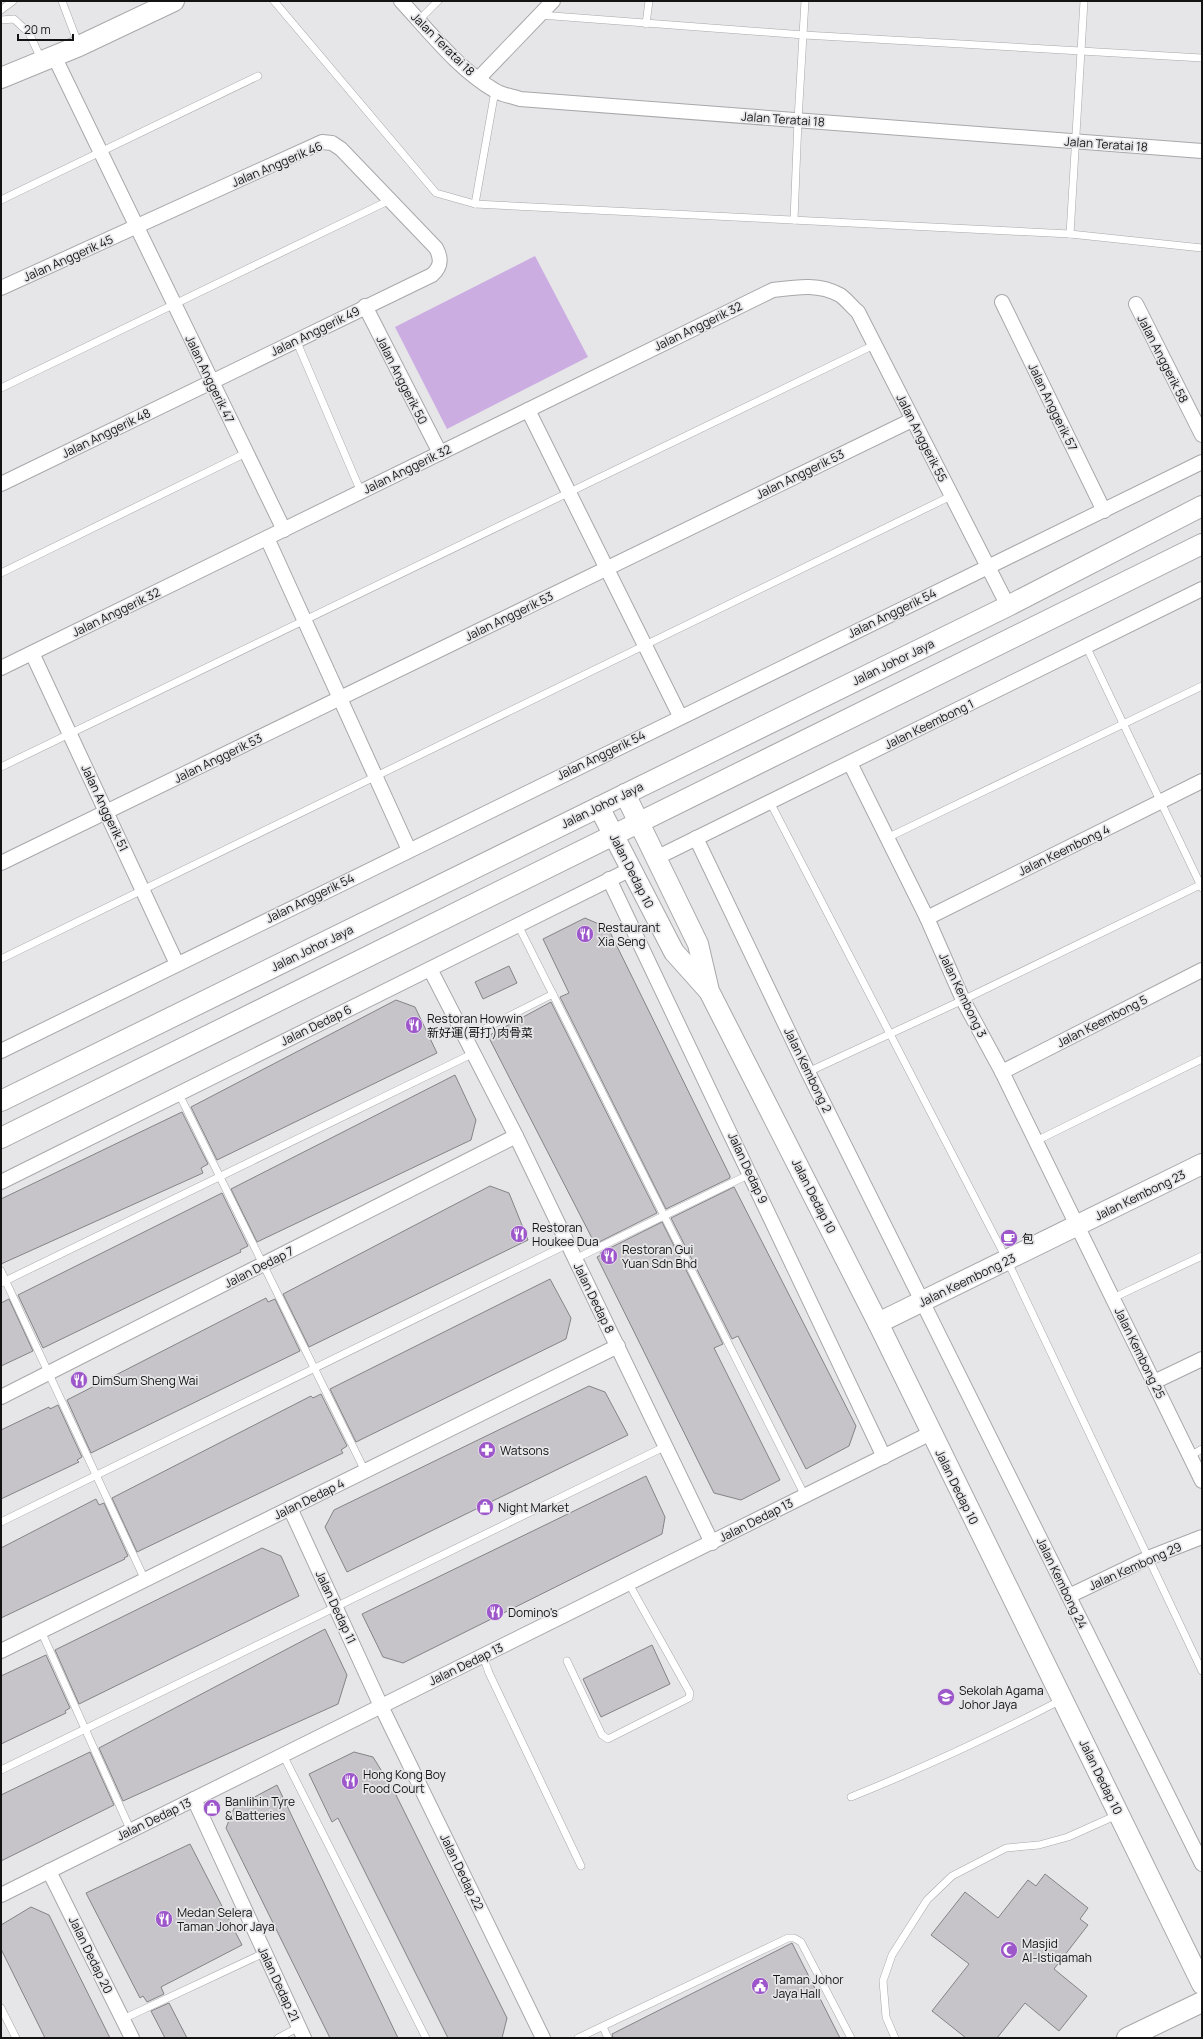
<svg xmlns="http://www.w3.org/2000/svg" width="1203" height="2039" font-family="Manrope,'Noto Sans SC',sans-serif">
<rect width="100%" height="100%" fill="#e6e5e8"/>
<path fill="#cbade2" d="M535 256 588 357 447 429 395 327Z"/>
<g fill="#c6c4c8" stroke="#848386">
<path d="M585 918 608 928 730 1176V1178L666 1209 560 997 569 993 543 939Z"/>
<path d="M509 966 517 983 483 999 475 982Z"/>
<path d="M396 1000 415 1007 437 1053 217 1160 191 1107Z"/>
<path d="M551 1002 657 1213 595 1244 488 1036Z"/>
<path d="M455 1075 476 1120 471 1140 257 1242 231 1189Z"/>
<path d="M182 1112 208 1164 201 1168 203 1173 1 1264V1199Z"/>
<path d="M490 1186 509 1193 528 1240 309 1347 283 1294Z"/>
<path d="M734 1187 856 1426 849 1446 806 1469 738 1336 732 1339 671 1218Z"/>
<path d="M222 1193 248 1246 240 1250 241 1252 43 1348 18 1295Z"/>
<path d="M662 1222 723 1344 714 1348 780 1480 741 1500 714 1493 597 1257 601 1255 600 1253Z"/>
<path d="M550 1279 571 1318 566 1339 356 1442 330 1389Z"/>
<path d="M266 1298 268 1302 275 1299 300 1351 91 1453 67 1400Z"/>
<path d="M9 1299 33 1351 1 1366V1303Z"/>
<path d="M589 1386 605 1392 628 1435 347 1572 325 1527 334 1510Z"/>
<path d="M321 1394 347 1446 341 1450 343 1453 137 1552 112 1498 311 1396 313 1398Z"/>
<path d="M58 1405 82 1457 77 1460 79 1462 1 1499V1430L49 1407 50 1409Z"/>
<path d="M646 1476 665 1517 662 1534 403 1663 383 1657 362 1614Z"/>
<path d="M96 1499 99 1505 104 1503 128 1556 124 1558 125 1559 1 1618V1548Z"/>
<path d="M262 1548 281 1556 299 1596 79 1704 55 1650Z"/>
<path d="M325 1629 347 1675 338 1704 123 1801 99 1748Z"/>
<path d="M652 1645 670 1684 601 1717 583 1679Z"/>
<path d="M46 1655 70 1708 65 1711 66 1713 1 1744V1676Z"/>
<path d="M90 1752 114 1805 1 1861V1795Z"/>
<path d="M354 1752 373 1757 394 1791 507 2018 502 2038H448L338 1818 332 1822 309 1774Z"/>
<path d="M277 1785 398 2038H330L226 1828 234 1808Z"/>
<path d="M190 1844 242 1945 161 1987 164 1994 147 2002 143 1996 140 1998 86 1893Z"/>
<path d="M1045 1874 1088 1908 1080 1919 1088 1925 1054 1969 1087 1996 1059 2031 1025 2003 997 2038H966L932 2011 969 1964 931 1935 965 1892 998 1918 1028 1880 1036 1886Z"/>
<path d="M31 1907 49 1915 110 2038H45L1 1949V1925Z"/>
<path d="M792 1943 840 2038H613L612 2034Z"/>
<path d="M169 2003 187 2038H165L151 2011Z"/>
</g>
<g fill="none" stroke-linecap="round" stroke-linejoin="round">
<defs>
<g id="lane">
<path d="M62 1 79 46"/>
<path d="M274 1 436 193 475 204 1070 234 1202 248"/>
<path d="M1 10 13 1"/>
<path d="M540 15 804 35 1202 58"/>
<path d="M1 20 14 19 29 33 42 61"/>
<path d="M419 20 438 1"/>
<path d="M646 24 649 1"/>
<path d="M1 200 258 76"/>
<path d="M475 204 495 91"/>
<path d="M794 220 798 120 805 1"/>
<path d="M1070 234 1084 1"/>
<path d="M296 340 361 492"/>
<path d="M1 388 390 200"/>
<path d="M1 573 246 453"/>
<path d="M1086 646 1202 888"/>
<path d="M1 767 876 344"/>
<path d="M770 802 1007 1260 1202 1671"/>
<path d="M887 838 1202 686"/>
<path d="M518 925 805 1496"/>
<path d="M1 959 951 496"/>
<path d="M466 1038 553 994"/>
<path d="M808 1072 963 1000 1202 884"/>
<path d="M179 1094 365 1471"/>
<path d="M1036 1141 1202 1059"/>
<path d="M575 1259 750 1174"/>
<path d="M1 1271 145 1580"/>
<path d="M1 1283 474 1053"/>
<path d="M1113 1298 1202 1256"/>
<path d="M1190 1456 1202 1449"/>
<path d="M1 1522 568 1244"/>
<path d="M41 1631 131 1831"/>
<path d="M483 1656 489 1673 581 1866"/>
<path d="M567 1661 602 1735 608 1739 689 1698 690 1693 629 1584"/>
<path d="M283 1755 426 2038"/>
<path d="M1 1770 666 1446"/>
<path d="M851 1797C923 1768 992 1736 1061 1700"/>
<path d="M1 2008 16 2038"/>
<path d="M123 2019 264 1953"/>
<path d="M603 2027 608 2038"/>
<path d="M278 2038 299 2027"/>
<path d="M578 2038 788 1938H794L801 1942 851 2038"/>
<path d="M895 2038 886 2017 883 1981 892 1955 927 1900 952 1876 1006 1848 1039 1845 1068 1837 1117 1815"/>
</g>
<g id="street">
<path d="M401 1C430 32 457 68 494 90 501 95 512 96 520 99L1202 151"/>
<path d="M54 56 284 530"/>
<path d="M478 79 553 1"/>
<path d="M1 288 322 142 332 143 341 149 436 248C442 259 441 267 432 275L1 484"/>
<path d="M1002 302 1104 511"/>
<path d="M1136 304 1202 435"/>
<path d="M365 306 440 453"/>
<path d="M528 410 680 716"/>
<path d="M267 538 409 850"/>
<path d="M32 653 177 964"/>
<path d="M1 668 773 290C796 287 819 283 840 295 846 299 852 307 858 312L1008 606"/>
<path d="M850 763 927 918 963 1000 1002 1072 1202 1481"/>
<path d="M696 838 808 1072 1202 1864"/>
<path d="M656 858 1202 589"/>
<path d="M1 863 912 420"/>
<path d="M609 879 884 1457"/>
<path d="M927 918 1202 781"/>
<path d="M430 969 516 1136 712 1543"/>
<path d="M1 1051 1202 462"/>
<path d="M1002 1072 1202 970"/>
<path d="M1 1182 631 869"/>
<path d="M1154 1382 1202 1359"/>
<path d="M1 1397 516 1136"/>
<path d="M290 1508 381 1706 543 2038"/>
<path d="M1069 1596 1148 1558 1202 1537"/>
<path d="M1 1651 618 1346"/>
<path d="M194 1799 304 2038"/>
<path d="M49 1871 132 2038"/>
<path d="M1 1895 931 1433"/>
</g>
<g id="secondary">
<path d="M1 78 79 46 174 1"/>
<path d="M625 794 698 944 709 991 878 1323 1202 1984"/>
<path d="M599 807 674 952 708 990"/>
<path d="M1 1101 1008 606 1202 506"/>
<path d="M1 1138 1202 544"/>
<path d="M878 1323 1202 1164"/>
<path d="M1127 2038 1202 2002"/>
</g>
</defs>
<use href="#lane" stroke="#a8a7aa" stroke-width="8"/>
<use href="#street" stroke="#a8a7aa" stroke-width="16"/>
<use href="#secondary" stroke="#a8a7aa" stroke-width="22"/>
<use href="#lane" stroke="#fff" stroke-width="7"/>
<use href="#street" stroke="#fff" stroke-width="14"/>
<use href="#secondary" stroke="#fff" stroke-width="20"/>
</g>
<defs>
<symbol id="restaurant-disc" viewBox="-11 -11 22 22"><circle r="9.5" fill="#9d57cb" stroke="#e6e5e8"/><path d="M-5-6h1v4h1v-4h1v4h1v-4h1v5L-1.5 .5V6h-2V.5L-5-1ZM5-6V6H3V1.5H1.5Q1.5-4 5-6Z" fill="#fff"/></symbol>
<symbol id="cafe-disc" viewBox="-11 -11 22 22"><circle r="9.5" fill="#9d57cb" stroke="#e6e5e8"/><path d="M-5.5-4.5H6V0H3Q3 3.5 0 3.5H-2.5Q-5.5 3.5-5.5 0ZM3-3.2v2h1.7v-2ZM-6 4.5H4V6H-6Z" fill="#fff"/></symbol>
<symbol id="pharmacy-disc" viewBox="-11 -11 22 22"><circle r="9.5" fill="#9d57cb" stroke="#e6e5e8"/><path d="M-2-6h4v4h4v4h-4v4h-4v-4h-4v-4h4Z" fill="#fff"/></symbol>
<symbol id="shop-disc" viewBox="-11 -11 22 22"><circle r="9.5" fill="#9d57cb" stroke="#e6e5e8"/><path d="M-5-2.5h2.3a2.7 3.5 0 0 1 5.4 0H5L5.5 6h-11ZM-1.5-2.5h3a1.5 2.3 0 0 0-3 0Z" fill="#fff"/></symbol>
<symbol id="school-disc" viewBox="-11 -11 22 22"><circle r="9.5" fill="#9d57cb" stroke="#e6e5e8"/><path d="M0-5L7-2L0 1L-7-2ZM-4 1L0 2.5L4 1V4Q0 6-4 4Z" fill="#fff"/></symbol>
<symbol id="mosque-disc" viewBox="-11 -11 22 22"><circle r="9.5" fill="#9d57cb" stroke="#e6e5e8"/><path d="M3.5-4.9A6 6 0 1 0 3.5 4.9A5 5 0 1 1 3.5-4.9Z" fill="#fff"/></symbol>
<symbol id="civic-disc" viewBox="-11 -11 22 22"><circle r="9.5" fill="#9d57cb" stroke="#e6e5e8"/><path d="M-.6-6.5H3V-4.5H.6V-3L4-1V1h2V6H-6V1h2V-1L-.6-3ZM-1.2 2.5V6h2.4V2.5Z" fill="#fff"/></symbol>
</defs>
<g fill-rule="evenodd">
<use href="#restaurant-disc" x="575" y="924" width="20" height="20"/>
<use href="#restaurant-disc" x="404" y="1015" width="20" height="20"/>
<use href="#restaurant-disc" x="509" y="1224" width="20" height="20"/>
<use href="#cafe-disc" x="999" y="1228" width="20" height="20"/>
<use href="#restaurant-disc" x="599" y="1246" width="20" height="20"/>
<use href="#restaurant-disc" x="69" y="1370" width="20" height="20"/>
<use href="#pharmacy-disc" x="477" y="1440" width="20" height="20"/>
<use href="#shop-disc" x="475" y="1497" width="20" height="20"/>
<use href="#restaurant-disc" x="485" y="1602" width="20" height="20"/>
<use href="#school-disc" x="936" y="1687" width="20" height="20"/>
<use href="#restaurant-disc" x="340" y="1771" width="20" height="20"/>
<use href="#shop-disc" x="202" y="1798" width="20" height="20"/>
<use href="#restaurant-disc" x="154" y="1909" width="20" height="20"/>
<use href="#mosque-disc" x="999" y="1940" width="20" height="20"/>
<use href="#civic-disc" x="750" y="1976" width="20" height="20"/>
</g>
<g text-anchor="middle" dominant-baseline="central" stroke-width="3.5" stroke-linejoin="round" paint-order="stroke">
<g font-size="12" fill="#131314" stroke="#e6e5e8">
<text transform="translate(443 44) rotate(45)">Jalan Teratai 18</text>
<text transform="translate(783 119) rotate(4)">Jalan Teratai 18</text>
<text transform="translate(1106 144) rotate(4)">Jalan Teratai 18</text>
<text transform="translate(277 164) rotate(-23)">Jalan Anggerik 46</text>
<text transform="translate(68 258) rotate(-24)">Jalan Anggerik 45</text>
<text transform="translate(698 326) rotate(-26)">Jalan Anggerik 32</text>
<text transform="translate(315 331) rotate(-26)">Jalan Anggerik 49</text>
<text transform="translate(1163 359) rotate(63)">Jalan Anggerik 58</text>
<text transform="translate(210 379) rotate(64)">Jalan Anggerik 47</text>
<text transform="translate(402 380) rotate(63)">Jalan Anggerik 50</text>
<text transform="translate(1053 407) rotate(64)">Jalan Anggerik 57</text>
<text transform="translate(106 433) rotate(-26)">Jalan Anggerik 48</text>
<text transform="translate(922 438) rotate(63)">Jalan Anggerik 55</text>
<text transform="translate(407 469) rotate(-26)">Jalan Anggerik 32</text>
<text transform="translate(800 474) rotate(-26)">Jalan Anggerik 53</text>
<text transform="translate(116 612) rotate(-26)">Jalan Anggerik 32</text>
<text transform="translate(892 613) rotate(-26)">Jalan Anggerik 54</text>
<text transform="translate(509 616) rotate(-26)">Jalan Anggerik 53</text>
<text transform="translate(893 662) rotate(-26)">Jalan Johor Jaya</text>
<text transform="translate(929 724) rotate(-26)">Jalan Keembong 1</text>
<text transform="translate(601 755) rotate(-26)">Jalan Anggerik 54</text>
<text transform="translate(218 758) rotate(-26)">Jalan Anggerik 53</text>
<text transform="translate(602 805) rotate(-26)">Jalan Johor Jaya</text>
<text transform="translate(105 808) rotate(65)">Jalan Anggerik 51</text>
<text transform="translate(1064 850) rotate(-26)">Jalan Keembong 4</text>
<text transform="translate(632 871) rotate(63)">Jalan Dedap 10</text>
<text transform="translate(310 898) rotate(-26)">Jalan Anggerik 54</text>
<text transform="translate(312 948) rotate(-26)">Jalan Johor Jaya</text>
<text transform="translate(963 995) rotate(64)">Jalan Kembong 3</text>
<text transform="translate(1102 1021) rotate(-27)">Jalan Keembong 5</text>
<text transform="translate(316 1025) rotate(-26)">Jalan Dedap 6</text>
<text transform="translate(808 1070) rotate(64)">Jalan Kembong 2</text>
<text transform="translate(748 1168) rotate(65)">Jalan Dedap 9</text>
<text transform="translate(1140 1195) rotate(-26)">Jalan Kembong 23</text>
<text transform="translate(814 1196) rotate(63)">Jalan Dedap 10</text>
<text transform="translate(259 1267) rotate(-27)">Jalan Dedap 7</text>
<text transform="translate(967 1280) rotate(-26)">Jalan Keembong 23</text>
<text transform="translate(594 1298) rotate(64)">Jalan Dedap 8</text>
<text transform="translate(1140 1353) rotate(64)">Jalan Kembong 25</text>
<text transform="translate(957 1487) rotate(64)">Jalan Dedap 10</text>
<text transform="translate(309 1499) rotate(-26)">Jalan Dedap 4</text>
<text transform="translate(756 1520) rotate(-27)">Jalan Dedap 13</text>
<text transform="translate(1135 1566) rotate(-24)">Jalan Kembong 29</text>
<text transform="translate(1062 1583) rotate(64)">Jalan Kembong 24</text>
<text transform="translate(336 1607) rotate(65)">Jalan Dedap 11</text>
<text transform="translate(466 1664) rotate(-26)">Jalan Dedap 13</text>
<text transform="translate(1101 1777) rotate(64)">Jalan Dedap 10</text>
<text transform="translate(154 1819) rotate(-26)">Jalan Dedap 13</text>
<text transform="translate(462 1872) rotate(64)">Jalan Dedap 22</text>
<text transform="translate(91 1955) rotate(64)">Jalan Dedap 20</text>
<text transform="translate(279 1984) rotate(65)">Jalan Dedap 21</text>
</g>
<g font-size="12" fill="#131314" stroke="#e6e5e8" text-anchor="start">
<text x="598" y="927">Restaurant<tspan x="598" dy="14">Xia Seng</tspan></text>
<text x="427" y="1018">Restoran Howwin<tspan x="427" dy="14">新好運(哥打)肉骨菜</tspan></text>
<text x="532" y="1227">Restoran<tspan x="532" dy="14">Houkee Dua</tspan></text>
<text x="1022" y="1238">包</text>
<text x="622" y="1249">Restoran Gui<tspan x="622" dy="14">Yuan Sdn Bhd</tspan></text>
<text x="92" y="1380">DimSum Sheng Wai</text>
<text x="500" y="1450">Watsons</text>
<text x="498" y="1507">Night Market</text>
<text x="508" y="1612">Domino's</text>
<text x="959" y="1690">Sekolah Agama<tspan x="959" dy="14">Johor Jaya</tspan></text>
<text x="363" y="1774">Hong Kong Boy<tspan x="363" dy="14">Food Court</tspan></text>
<text x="225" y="1801">Banlihin Tyre<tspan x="225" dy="14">&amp; Batteries</tspan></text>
<text x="177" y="1912">Medan Selera<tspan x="177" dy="14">Taman Johor Jaya</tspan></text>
<text x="1022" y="1943">Masjid<tspan x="1022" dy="14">Al-Istiqamah</tspan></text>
<text x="773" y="1979">Taman Johor<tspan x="773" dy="14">Jaya Hall</tspan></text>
</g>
</g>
<rect width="1203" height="2039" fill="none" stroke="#131314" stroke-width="4"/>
<path d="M18 34v6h55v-6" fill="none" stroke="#131314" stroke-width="2"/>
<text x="24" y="34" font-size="12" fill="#131314" stroke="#e6e5e8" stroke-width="3" paint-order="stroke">20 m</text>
</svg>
